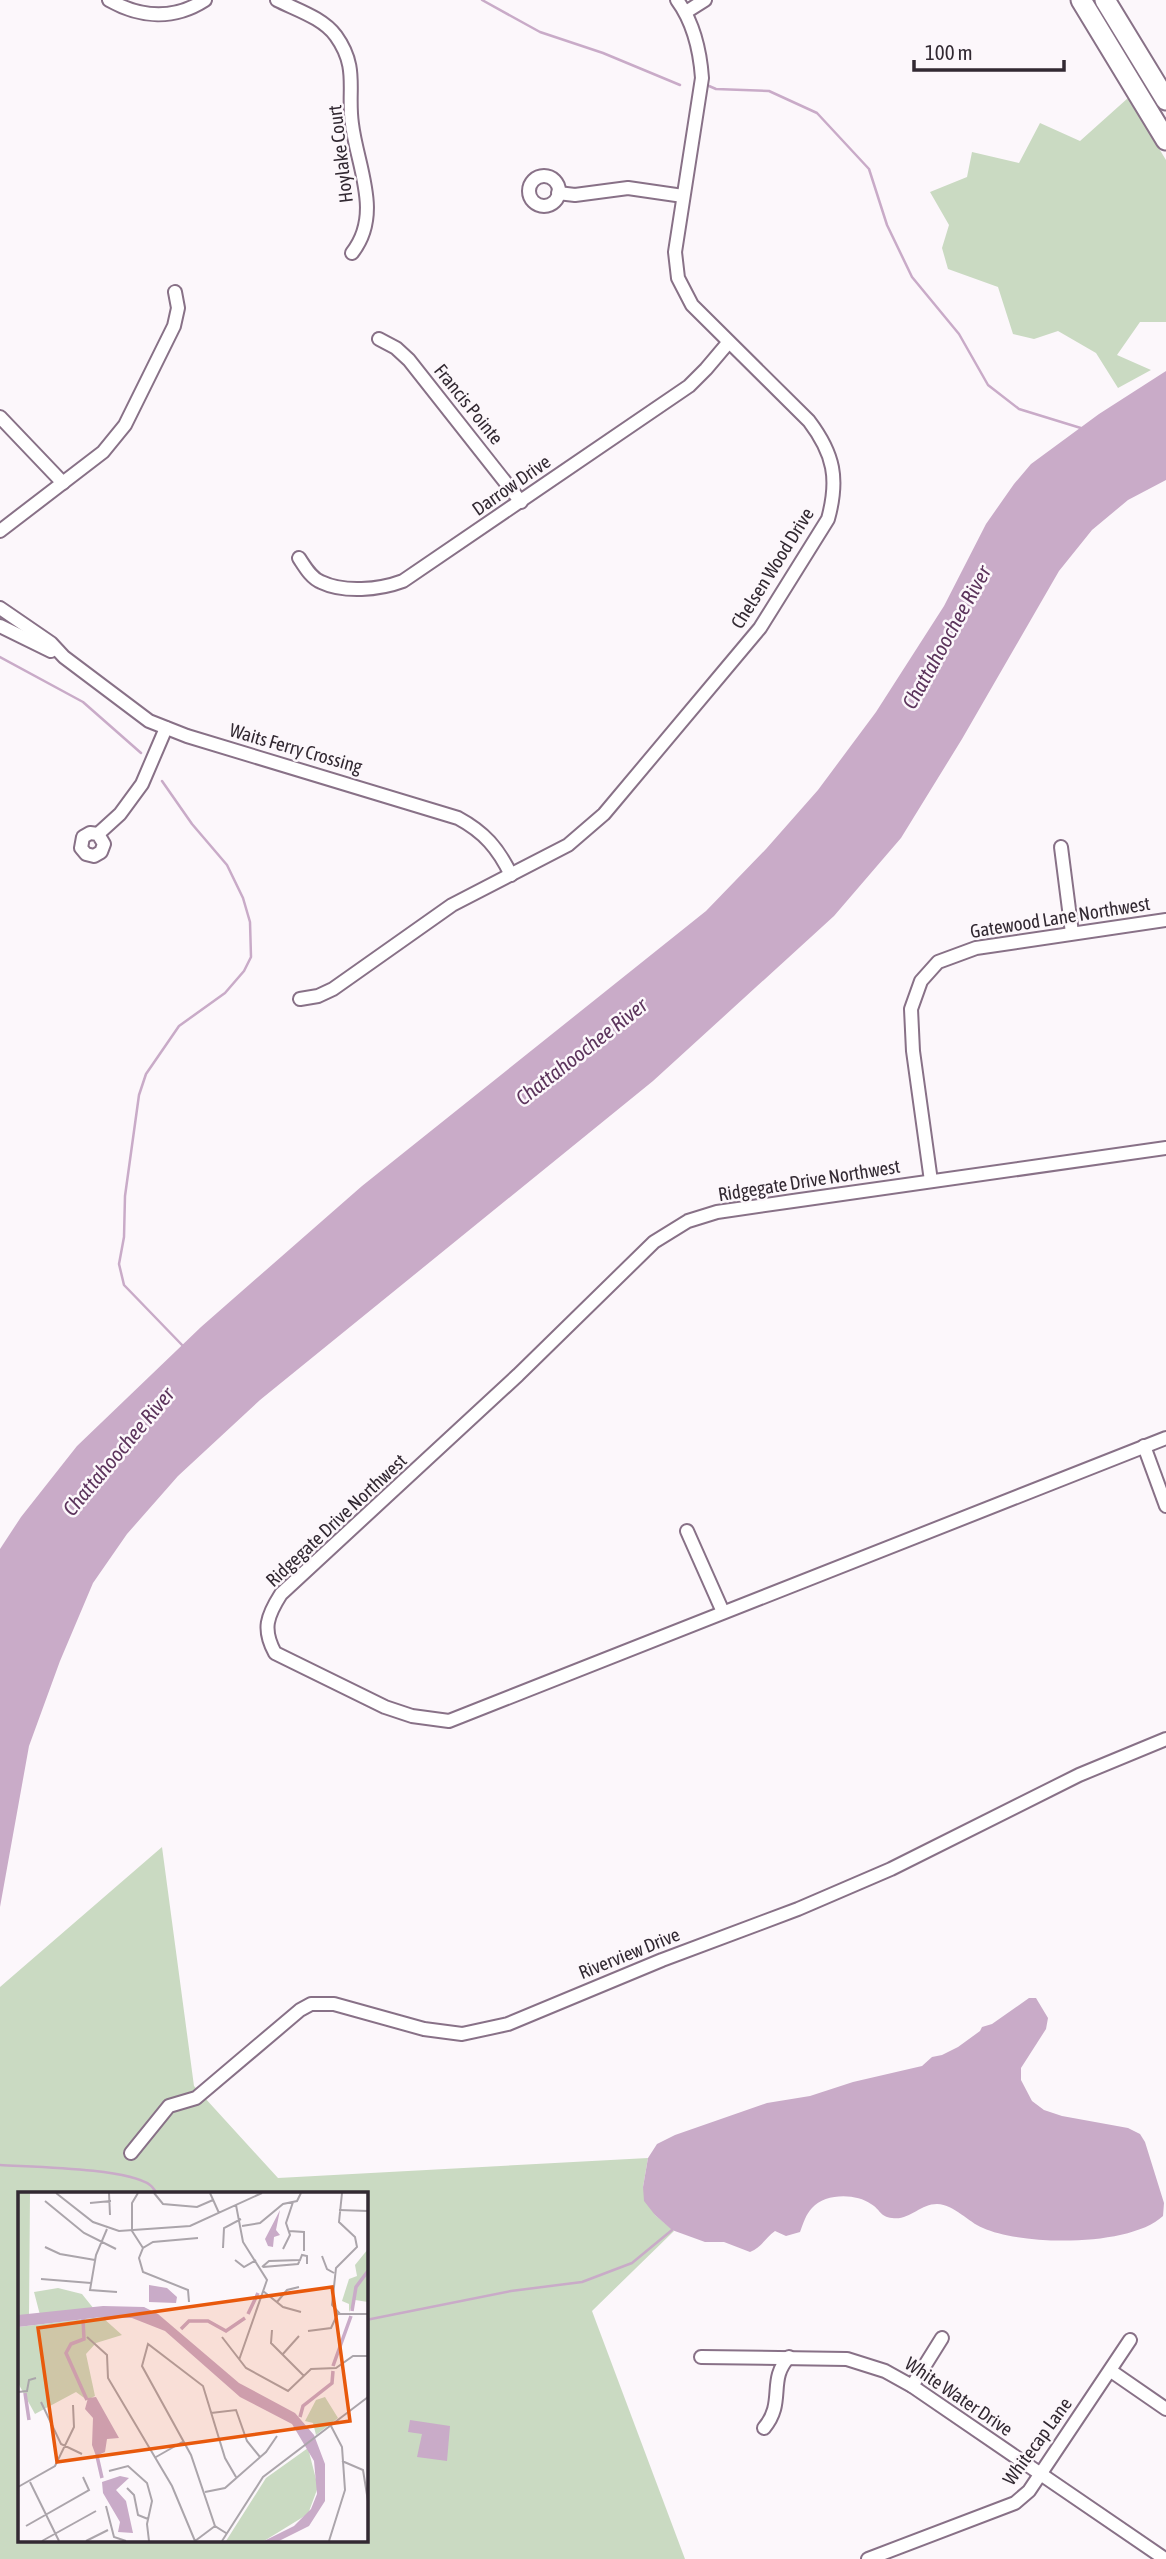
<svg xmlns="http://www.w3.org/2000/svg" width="1166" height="2559" font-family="'Asap Condensed',sans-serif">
<rect width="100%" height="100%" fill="#fcf7fb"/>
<g fill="#cadac2" fill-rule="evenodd">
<path d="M1128 98 1166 160V322H1140L1117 355 1151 370 1118 388 1096 353 1058 331 1034 339 1013 334 998 287 948 269 942 248 949 225 930 192 967 177 972 152 1019 163 1040 123 1080 141Z"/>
<path d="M162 1847 194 2086 278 2178 648 2158 643 2187 655 2215 674 2231 592 2311 685 2559H0V1987ZM19 2193H366V2540H19Z"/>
</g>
<g fill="#c9abc8">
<path d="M1166 371V480L1128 500 1092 530 1059 571 962 739 901 838 834 916 653 1081 260 1400 178 1476 127 1534 93 1583 60 1661 29 1746 0 1907V1549L21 1517 77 1446 201 1327 362 1186 706 911 766 849 818 790 876 712 944 606 986 524 1014 484 1031 464 1099 414Z"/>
<path d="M1029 1998H1036L1048 2018 1046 2029 1021 2068V2080L1032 2101 1044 2110 1062 2116 1128 2128 1140 2134 1145 2142 1164 2203 1163 2216C1130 2247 1023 2246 983 2228 968 2222 955 2205 937 2204 920 2204 909 2221 892 2218 880 2217 880 2209 871 2204 856 2193 825 2193 812 2208 806 2214 803 2224 800 2232L786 2236 775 2231C765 2238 761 2248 750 2252L724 2242H705L672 2230 655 2215 644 2201 643 2187 648 2158 657 2144 675 2135 767 2103 810 2096 853 2082 922 2066 932 2057 942 2055 958 2047 980 2031 982 2027 992 2024Z"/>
<path d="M410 2420 450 2426 447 2461 417 2457 422 2434 408 2432Z"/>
</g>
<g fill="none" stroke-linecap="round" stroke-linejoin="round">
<g stroke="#c9abc8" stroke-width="2.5">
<path d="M482 0 540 32 603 53 680 85"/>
<path d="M709 86 716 89 769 91 817 113 869 169 887 225 912 277 959 334 988 385 1019 409 1084 429"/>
<path d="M0 657 83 702 141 753"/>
<path d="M162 781 192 824 227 865 243 898 250 922 251 957 244 971 225 993 179 1026 146 1074 139 1095 125 1196 124 1237 119 1264 124 1285 183 1346"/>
<path d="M0 2165C31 2167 127 2168 150 2185 153 2187 154 2190 157 2193"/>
<path d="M366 2320 511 2291 582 2282 632 2263 672 2230"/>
</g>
<defs>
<g id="minor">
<path d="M109 0C141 18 174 20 205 0"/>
<path d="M277 0C297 10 323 18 336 36 359 68 347 90 352 124 357 166 383 214 352 253"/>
<path d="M686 12 705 0"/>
<circle cx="544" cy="191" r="15"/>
<path d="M558 193 575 195 628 188 683 196"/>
<path d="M379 339 396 348 409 360 521 502"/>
<path d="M0 417 63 483"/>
<path d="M0 531 103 452 125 425 174 326 178 308 175 292"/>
<path d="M299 558C305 567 311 578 321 582 344 593 379 590 403 581L689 386 706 369 728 343"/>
<path d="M0 608 51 643 64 657 149 721 187 736 458 818C484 832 498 848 511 875"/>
<path d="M0 626 51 651"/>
<path d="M98 834 104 844 101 852 94 856 86 854 81 848 83 837 90 833 98 834 120 814 142 784 166 728"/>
<path d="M1061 847 1072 933"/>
<path d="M300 999 318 996 333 989 452 905 568 845 604 814 760 628 828 519C839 479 834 454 809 421L692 305 678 278 675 252 702 78C700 50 694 23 677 0"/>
<path d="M1166 1148 793 1201 717 1212 688 1221 654 1242 518 1375 281 1594C267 1616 262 1629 275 1653L385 1707 412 1716 449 1721 1166 1438"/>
<path d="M931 1181 913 1051 911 1009 921 981 938 962 976 948 1166 920"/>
<path d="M1144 1446 1166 1506"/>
<path d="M687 1531 723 1612"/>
<path d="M131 2153 169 2106 196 2098 300 2010 311 2004H334L424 2029 462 2034 508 2024 662 1960 798 1909 891 1869 1079 1775 1166 1739"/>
<path d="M701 2357 847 2359 885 2371 912 2386 1165 2559"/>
<path d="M1111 2371 1166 2409"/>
<path d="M912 2386 942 2338"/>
<path d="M764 2428C786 2402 767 2380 789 2357"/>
<path d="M868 2559 1015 2503 1029 2491 1130 2340"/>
</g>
<g id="highway">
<path d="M1081 0 1166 140"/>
<path d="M1105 0 1166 100"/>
</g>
</defs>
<use href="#minor" stroke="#887187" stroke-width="16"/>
<use href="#highway" stroke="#887187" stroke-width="23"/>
<use href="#minor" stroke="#fff" stroke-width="12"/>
<use href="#highway" stroke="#fff" stroke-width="19"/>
</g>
<g text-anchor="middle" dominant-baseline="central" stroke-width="5" stroke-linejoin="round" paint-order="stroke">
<g font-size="19" fill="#322932" stroke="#fcf7fb">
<text transform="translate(340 154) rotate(-97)">Hoylake Court</text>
<text transform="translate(469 404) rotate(51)">Francis Pointe</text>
<text transform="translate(511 485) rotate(-35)">Darrow Drive</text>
<text transform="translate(772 568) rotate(-58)">Chelsen Wood Drive</text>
<text transform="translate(296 748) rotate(16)">Waits Ferry Crossing</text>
<text transform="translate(1060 917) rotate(-9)">Gatewood Lane Northwest</text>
<text transform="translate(809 1180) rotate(-9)">Ridgegate Drive Northwest</text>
<text transform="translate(336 1520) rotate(-43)">Ridgegate Drive Northwest</text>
<text transform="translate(629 1953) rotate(-22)">Riverview Drive</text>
<text transform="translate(959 2396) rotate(34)">White Water Drive</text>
<text transform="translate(1037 2441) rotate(-54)">Whitecap Lane</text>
</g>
<g font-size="21" font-style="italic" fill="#5c345c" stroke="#fcf7fb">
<text transform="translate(946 637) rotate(-61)">Chattahoochee River</text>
<text transform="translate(581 1051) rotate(-38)">Chattahoochee River</text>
<text transform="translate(118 1451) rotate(-50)">Chattahoochee River</text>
</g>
</g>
<g transform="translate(18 2192)">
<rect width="350" height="350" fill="#fcf7fb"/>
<path d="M0 1H12L11 124H0ZM350 57V110L337 108 331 120V112L324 109 331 87 339 84 337 73ZM40 96 64 102 76 117 22 123 16 100ZM84 125 104 143 78 151 68 162 77 204 69 208 58 200 17 222 0 191V135ZM307 205 320 226 298 243 295 231 287 229 298 208ZM290 256 300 295 290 322 246 349H208L248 286Z" fill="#cadac2"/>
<path d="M262 18 258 38 262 43 256 45 255 55 250 54 247 47ZM131 93 149 96 159 105 158 111 131 110ZM85 114 126 115 140 122 221 191 277 221 296 243 307 272V309L291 334 261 349H246L276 334 293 317 299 302 296 269 274 232 222 205 147 139 114 126 84 125 0 135V123ZM78 205 101 246 89 247 87 260 78 264 74 253 75 226 67 217 70 206ZM102 284 111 286 98 298 108 309 115 341 100 340 102 330 85 301 84 290Z" fill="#c9abc8"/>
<path fill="none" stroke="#c9abc8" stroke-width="3.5" d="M334 119 338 95 350 79M230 122 240 101M65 127 66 147 53 152 48 161 69 208M163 137 171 129H190L208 139 227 126M315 174 333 124M7 201 11 228M282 225 285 214 314 191 315 179M79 264 84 286"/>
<path fill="none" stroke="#aba5ab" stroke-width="2" d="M38 1 75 30 101 39 172 34 244 1M91 1 92 23M120 1 114 11V39L125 56M136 1 145 12 179 15 195 8M192 1 201 21M324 1 321 30 337 45 339 55 318 76 314 113 322 122H350M27 9 66 41 98 57M72 11 93 9M218 13 225 50 249 88 221 168M321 18 350 19M224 34 242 31 265 12 279 9 283 1M89 37 78 63 72 98 99 100M271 39 286 40V59M27 55 42 62 77 68M205 56 206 36 223 27M265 57 272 43 268 31 275 10M304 64 309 77 316 81M217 68 226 75 238 68M244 75 251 69 282 68 284 63 289 64V72M245 75 280 72 282 68M23 87 73 91M245 99 265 115 283 120M171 110 170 98 125 80 121 66 125 56 135 50 180 46M259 110 269 98 281 95M254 138 253 151 286 184M290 139 313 136 320 121M69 145 89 163 90 186 154 294 177 349M204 145 228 176 270 199 293 177 318 176 335 164H350M264 163 281 144M0 200 9 199 11 188 18 186M23 210 43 252 64 262M193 221 218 218 229 249 242 265M138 265 166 249M324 269 345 278 350 309M91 279 110 274 129 291 134 309 129 332 131 349M12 290 41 349M0 295 37 274 56 235 55 213M109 296 116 303 120 323 130 327M187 300 207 296 248 260 259 244M88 314 96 345 108 349M8 334 71 298 65 285M208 341 197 334 173 263 124 174 130 152 185 194 207 266 218 285M24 349 78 319M68 349 90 338M177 349 197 334M204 349 245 285 350 205M311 349 327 298 324 255 313 234"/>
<path fill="#e8590c" fill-opacity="0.15" stroke="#e8590c" stroke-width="3.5" d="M314 95 332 229 39 270 20 136Z"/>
<rect width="350" height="350" fill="none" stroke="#322932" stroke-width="3.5"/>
</g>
<path d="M914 60v10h150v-10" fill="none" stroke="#322932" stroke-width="3.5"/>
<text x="925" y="60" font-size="21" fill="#322932" stroke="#fcf7fb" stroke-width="5" paint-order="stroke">100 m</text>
</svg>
